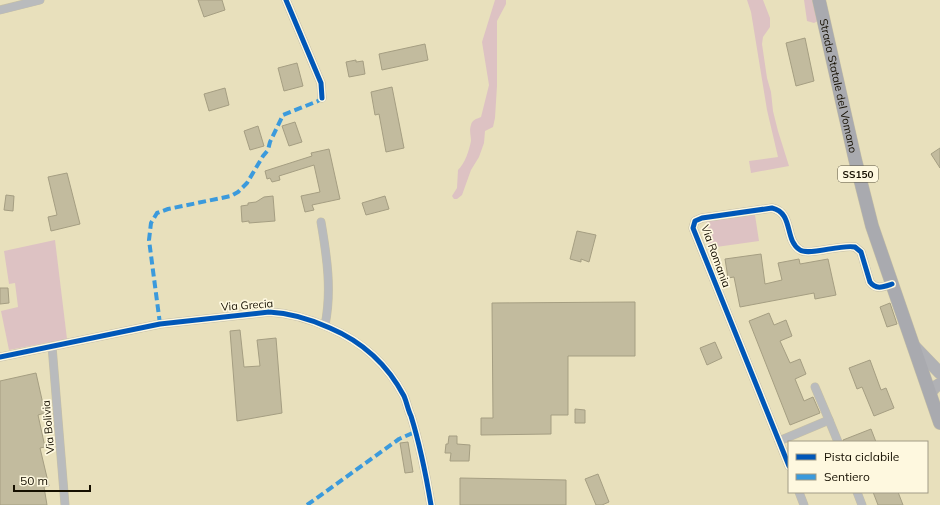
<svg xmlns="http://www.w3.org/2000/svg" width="940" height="505" font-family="Mulish,sans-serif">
<rect width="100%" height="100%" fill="#e8e0bc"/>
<g fill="#ddc2c3">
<path d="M495 0H506V4L497 21V86L495 118 493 127 485 131 484 143 479 157 471 170 462 195 457 199H454L452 196 457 188 458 170C465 163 469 151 471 141 471 136 469 130 471 125 472 120 476 119 481 117L489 85 482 42Z"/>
<path d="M747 0H763L770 18V27L763 37 762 44 767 78 771 92 773 111 778 131 789 166 751 173 749 161 778 157 767 110 751 12Z"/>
<path d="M804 0H814L818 21 814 23 807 21Z"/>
<path d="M755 215 759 241 709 248 706 221Z"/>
<path d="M55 240 67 339 9 350 1 311 18 307 15 283 9 284 4 251Z"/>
</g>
<g fill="#c2bb9e" stroke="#a59e82">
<path d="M198 0H222L225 10 204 17Z"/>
<path d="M805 38 814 81 796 86 786 43Z"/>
<path d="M425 44 428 60 382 70 379 54Z"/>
<path d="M356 60V62L363 61 365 74 349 77 346 62Z"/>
<path d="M297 63 303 86 284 91 278 68Z"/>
<path d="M392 87 404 148 386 152 379 114 375 115 371 92Z"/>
<path d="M225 88 229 105 209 111 204 94Z"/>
<path d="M295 122 302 142 289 146 282 126Z"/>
<path d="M258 126 264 146 250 150 244 131Z"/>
<path d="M940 148V168L931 154Z"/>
<path d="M329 149 340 199 312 205 314 210 305 212 301 196 320 192 314 165 279 176 280 180 272 182 270 178 267 179 265 171 312 156 311 153Z"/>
<path d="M67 173 80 224 51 231 48 217 57 215 48 177Z"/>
<path d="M6 195 14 196 13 211 4 210Z"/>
<path d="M273 196 275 221 249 223V221L242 222 241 206 248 205V203L256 202 264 197Z"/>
<path d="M385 196 389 209 366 215 362 203Z"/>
<path d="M577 231 596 235 589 262 581 259V262L570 259Z"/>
<path d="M761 254 765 284 782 280 778 263 799 259 800 264 828 259 836 295 815 299 814 293 740 307 734 277 728 278 725 259Z"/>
<path d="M0 288H8L9 303 0 304Z"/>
<path d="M635 302V356H568V415H551V434L481 435V418H493L492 303Z"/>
<path d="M890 303 897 324 887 327 880 307Z"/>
<path d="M769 313 774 325 786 320 792 336 780 341 790 363 800 359 806 374 795 379 804 401 813 397 820 413 790 425 749 321Z"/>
<path d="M240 330 244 367 260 366 257 340 276 338 282 413 237 421 230 331Z"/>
<path d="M715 342 722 358 707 365 700 348Z"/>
<path d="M870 360 881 390 886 388 894 408 874 416 862 387 857 389 849 368Z"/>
<path d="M36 373 45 413 38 415 45 447 40 448 49 486 44 487 47 505H0V381Z"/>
<path d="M575 409 585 410V423H575Z"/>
<path d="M871 429 876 442H843V440Z"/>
<path d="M449 436H457V444L470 445 469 461H450L451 453H445L446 444H448Z"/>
<path d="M408 442 413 472 405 473 400 443Z"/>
<path d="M598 474 609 502 602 505H596L585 479Z"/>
<path d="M460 478 566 480V505H460Z"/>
<path d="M873 492H898L903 505H878Z"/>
</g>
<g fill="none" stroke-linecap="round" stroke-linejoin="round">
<defs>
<g id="street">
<path d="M286 0 321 83 322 98"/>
<path d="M0 10 40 0"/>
<path d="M321 222C327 257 332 291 325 325"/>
<path d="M52 346 65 505"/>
<path d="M0 357 160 324 269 312C290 313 310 319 330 328 363 342 387 364 404 396 407 403 408 410 411 416 420 445 426 475 431 505"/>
<path d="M815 387 829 420"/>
<path d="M779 441 829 420 838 442"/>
<path d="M789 466 693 228 695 221 702 218 772 208C794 213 784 240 800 250 809 256 841 244 855 247L861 252 870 282C876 290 883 287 892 284"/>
<path d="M799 492 804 505"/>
<path d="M857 492 862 505"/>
</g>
<g id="secondary">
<path d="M913 345 940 373"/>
<path d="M930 393 935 387 940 384"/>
</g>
<g id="primary">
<path id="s1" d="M819 0 855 159 872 226 940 423"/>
</g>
</defs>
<use href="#street" stroke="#c7c0a5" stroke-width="9"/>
<use href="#secondary" stroke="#c7c0a5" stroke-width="13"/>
<use href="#primary" stroke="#c7c0a5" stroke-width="14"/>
<use href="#street" stroke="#b9bbbd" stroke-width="8"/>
<use href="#secondary" stroke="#b0b1b5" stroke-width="12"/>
<use href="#primary" stroke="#a9aaaf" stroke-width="13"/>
<g stroke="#3b9adc" stroke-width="4" stroke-dasharray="8 4" stroke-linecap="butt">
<path d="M160 324 149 240 151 223 157 213 168 209 231 196 238 192 247 183 263 156 268 150 270 142 283 115 318 101 322 98"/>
<path d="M307 505 399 439 415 432"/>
</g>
<defs>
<g id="cycleway">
<path d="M286 0 321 83 322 98"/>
<path d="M0 357 160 324 269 312C290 313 310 319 330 328 363 342 387 364 404 396 407 403 408 410 411 416 420 445 426 475 431 505"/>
<path d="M789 466 693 228 695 221 702 218 772 208C794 213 784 240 800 250 809 256 841 244 855 247L861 252 870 282C876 290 883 287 892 284"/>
</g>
</defs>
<use href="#cycleway" stroke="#fef8df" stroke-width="8"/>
<use href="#cycleway" stroke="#0057b8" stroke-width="5"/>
</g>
<g text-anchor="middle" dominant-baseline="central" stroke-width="3.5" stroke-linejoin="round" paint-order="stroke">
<rect fill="#fef8df" stroke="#5b5543" stroke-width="1" x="838" y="166" width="40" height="16" rx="3"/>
<g font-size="10" font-weight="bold" fill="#150f00">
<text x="858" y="174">SS150</text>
</g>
<g font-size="11" fill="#150f00" stroke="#fef8df">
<text stroke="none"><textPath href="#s1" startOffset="88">Strada Statale del Vomano</textPath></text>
<text transform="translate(716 256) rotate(70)">Via Romania</text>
<text transform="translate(247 305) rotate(-4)">Via Grecia</text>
<text transform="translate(48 427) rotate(-95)">Via Bolivia</text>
</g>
</g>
<rect x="788" y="441" width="140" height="52" fill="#fef8df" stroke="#a19b86"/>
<rect x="796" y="454" width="20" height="6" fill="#0057b8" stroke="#a19b86"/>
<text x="824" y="461" font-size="12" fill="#150f00">Pista ciclabile</text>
<rect x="796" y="474" width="20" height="6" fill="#3b9adc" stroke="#a19b86"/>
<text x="824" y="481" font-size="12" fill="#150f00">Sentiero</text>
<path d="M14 485v6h76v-6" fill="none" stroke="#150f00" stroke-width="2"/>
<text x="20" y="485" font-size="12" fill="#150f00" stroke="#fef8df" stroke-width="3" paint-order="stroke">50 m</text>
</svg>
